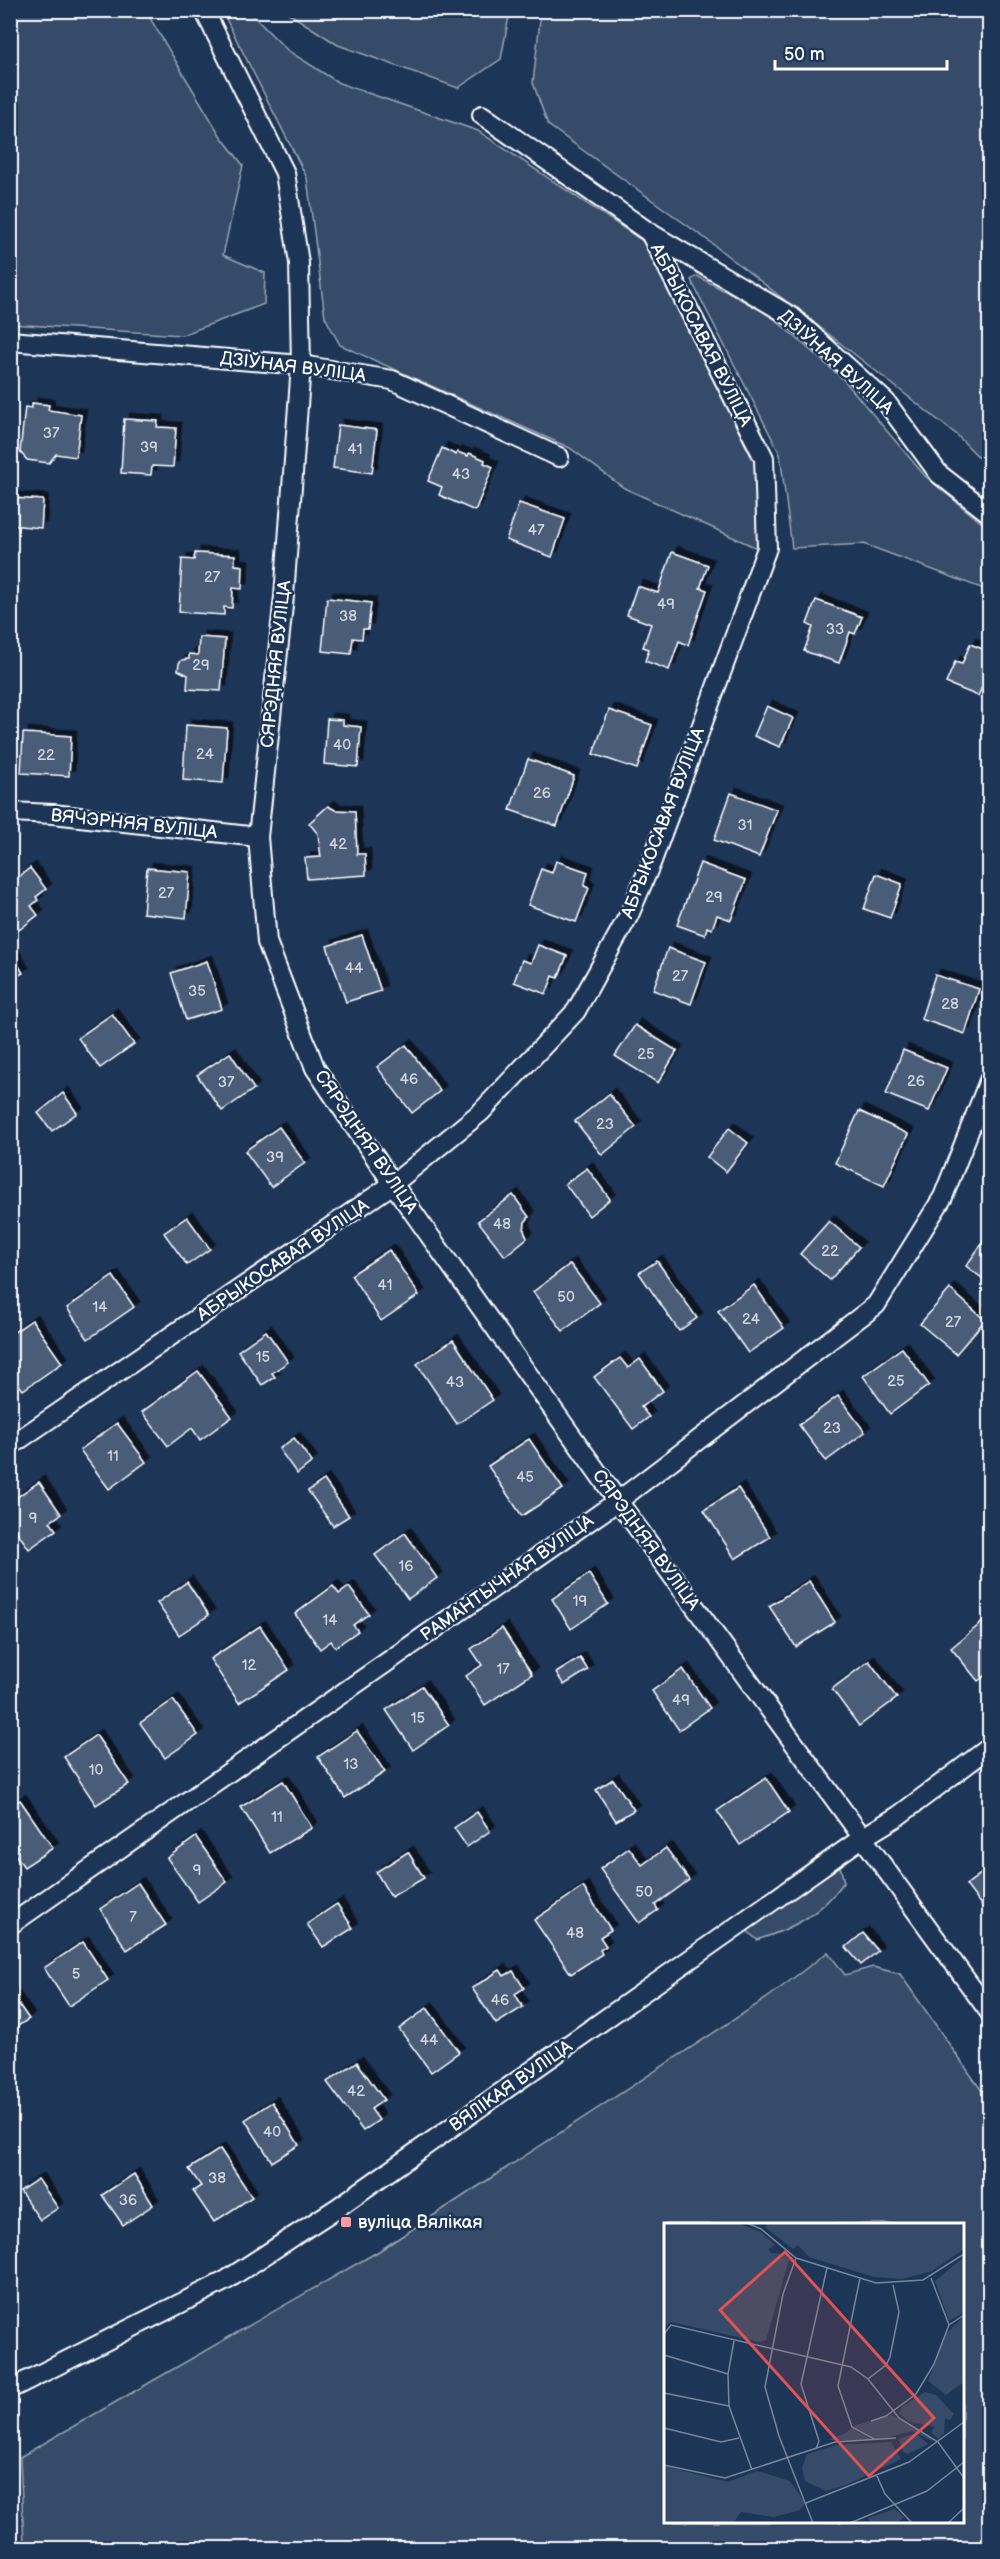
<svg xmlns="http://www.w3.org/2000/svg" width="1000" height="2559" font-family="'Balsamiq Sans',sans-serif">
<defs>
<filter id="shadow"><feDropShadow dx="5.5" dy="-5.5" stdDeviation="0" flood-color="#0009"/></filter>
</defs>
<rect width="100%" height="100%" fill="#1d3557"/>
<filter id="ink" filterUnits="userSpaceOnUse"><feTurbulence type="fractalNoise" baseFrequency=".0167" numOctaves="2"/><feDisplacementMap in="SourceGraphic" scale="12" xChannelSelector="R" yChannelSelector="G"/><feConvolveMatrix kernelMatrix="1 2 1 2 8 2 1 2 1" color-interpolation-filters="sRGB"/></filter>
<g filter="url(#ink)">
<g fill="#364b69" stroke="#9aa5b4" stroke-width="1.5" fill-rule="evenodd">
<path d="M10 11H147L151 20 220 135 243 165 223 255 265 273 264 304 182 335 11 324Z"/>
<path d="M222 11H248L287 50 339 83 478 131 644 242 756 466 757 548 624 488 570 448 340 345 325 317 307 178Z"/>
<path d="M285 11 510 10V11L501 59 458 88 338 45Z"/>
<path d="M978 11 990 14 989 468 957 435 835 339 706 239 548 125 533 83 541 11Z"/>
<path d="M697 276 770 315 843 379 925 476 989 529V591L864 544 792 548 780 454 691 280Z"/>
<path d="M840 1866 844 1882C821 1914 794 1928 757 1940L742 1926 821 1868Z"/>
<path d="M828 1952 845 1975 873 1967 900 1974 989 2101V2548H27L24 2545 20 2457 379 2251 767 1998ZM666 2224H962V2522H666Z"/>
</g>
<g fill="#4a5d79" stroke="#fff" stroke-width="1.5" filter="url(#shadow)">
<path d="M32 403 49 405 48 410 81 415 76 457 56 454 49 463 27 460 20 452 25 407 32 408Z"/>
<path d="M124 419 158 421 157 427 176 428 173 467 152 466 151 475 121 473Z"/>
<path d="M338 425 377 430 372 473 333 468Z"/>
<path d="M442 448 456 455 457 452 468 456 469 453 485 460 484 463 493 467 475 511 439 495 442 487 428 481Z"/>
<path d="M11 498 43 500 41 528 10 525Z"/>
<path d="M519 503 565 519 552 557 506 540Z"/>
<path d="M672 552 708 565 700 588 707 590 688 645 679 641 669 670 645 661 649 649 643 647 651 624 627 615 637 586 658 593Z"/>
<path d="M195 553 235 555V565L243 566 242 589 233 588 232 608 224 607V615L179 612 182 559 194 560Z"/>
<path d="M327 598 371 603 368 629H363L362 639 353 638 351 654 322 651Z"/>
<path d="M816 600 862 617 855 634 850 632 839 663 804 651 813 627 807 624Z"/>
<path d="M199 637 225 639 221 691 187 689 188 675 178 670 179 663 182 660 189 659V654L198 655Z"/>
<path d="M970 644 990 652V668L978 696 946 683 955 662 962 664Z"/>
<path d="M767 706 793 718 780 747 754 736Z"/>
<path d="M609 710 652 725 637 769 593 754Z"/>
<path d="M327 719 343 720V725L361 727 358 767 324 764Z"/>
<path d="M186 725 227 728 223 783 183 780Z"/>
<path d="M23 733 71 736 69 776 21 773Z"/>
<path d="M528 759 574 776 557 826 510 810Z"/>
<path d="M731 793 777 810 759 857 714 840Z"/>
<path d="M328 806 335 810 355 811 357 854H365L366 875 307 879 305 858 321 857 318 834 309 823Z"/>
<path d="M556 861 588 872 584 886 589 888 576 922 528 905 541 869 552 873Z"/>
<path d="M700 863 746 880 731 920 717 915 712 929 707 927 705 935 677 925Z"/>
<path d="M30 868 46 889 36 897 38 900 31 906 38 915 19 930 10 920V884Z"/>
<path d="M147 868 190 872 186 918 143 913Z"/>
<path d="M876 874 902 884 890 918 864 909Z"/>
<path d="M362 935 381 991 346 1002 327 946Z"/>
<path d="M538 945 567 956 558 978 553 976 546 994 514 982 522 960 531 963Z"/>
<path d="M668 948 706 962 691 1004 653 990Z"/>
<path d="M10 951 23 973 10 980Z"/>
<path d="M207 961 222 1009 186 1020 171 973Z"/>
<path d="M935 975 979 989 965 1034 921 1019Z"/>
<path d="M112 1014 134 1044 100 1068 78 1038Z"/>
<path d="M635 1025 677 1051 658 1083 615 1056Z"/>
<path d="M406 1045 440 1091 412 1113 377 1067Z"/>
<path d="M903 1050 947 1068 929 1111 886 1094Z"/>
<path d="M230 1053 254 1089 222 1111 197 1075Z"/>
<path d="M63 1093 77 1113 52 1131 38 1113Z"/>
<path d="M609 1094 636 1127 602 1155 575 1121Z"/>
<path d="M859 1111 908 1134 884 1186 835 1163Z"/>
<path d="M279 1127 305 1163 271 1187 245 1151Z"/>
<path d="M729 1128 748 1143 726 1172 707 1157Z"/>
<path d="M587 1168 610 1199 589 1216 565 1184Z"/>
<path d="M513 1195 529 1217 525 1222 524 1231 527 1238 505 1256 478 1221Z"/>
<path d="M187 1217 210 1249 187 1265 164 1233Z"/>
<path d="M829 1221 859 1247 830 1280 800 1254Z"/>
<path d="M988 1235 990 1236V1284L966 1266Z"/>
<path d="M389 1250 419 1295 381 1321 351 1275Z"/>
<path d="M657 1261 697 1318 679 1331 639 1273Z"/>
<path d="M570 1264 600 1303 563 1331 533 1292Z"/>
<path d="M113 1276 134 1307 88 1339 67 1308Z"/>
<path d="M754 1285 784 1328 748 1353 718 1311Z"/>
<path d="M950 1289 985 1320 956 1354 920 1324Z"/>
<path d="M32 1320 62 1363 23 1390 10 1373V1335Z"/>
<path d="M266 1331 288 1362 272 1373 275 1377 262 1385 238 1351Z"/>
<path d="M453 1340 493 1400 457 1424 417 1364Z"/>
<path d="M902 1348 929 1385 890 1414 863 1376Z"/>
<path d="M620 1358 628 1368 640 1359 663 1391 641 1407 649 1417 633 1429 594 1377Z"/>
<path d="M198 1371 232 1417 200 1440 192 1428 168 1446 142 1412Z"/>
<path d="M838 1396 865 1432 826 1461 799 1425Z"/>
<path d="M117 1423 146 1462 109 1489 80 1450Z"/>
<path d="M294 1438 312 1462 297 1474 279 1449Z"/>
<path d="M529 1439 563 1489 522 1516 488 1466Z"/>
<path d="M324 1480 349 1516 333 1526 308 1491Z"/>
<path d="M39 1482 61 1514 50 1522 56 1530 29 1549 10 1522V1502Z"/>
<path d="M738 1488 770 1537 735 1559 704 1510Z"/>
<path d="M405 1533 437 1578 408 1599 375 1555Z"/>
<path d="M589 1574 608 1604 571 1629 552 1599Z"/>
<path d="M809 1581 835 1622 796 1647 769 1606Z"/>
<path d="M187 1582 209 1615 179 1635 157 1603Z"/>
<path d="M333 1586 339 1594 349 1587 369 1614 353 1625 358 1631 335 1647 331 1641 320 1649 295 1614Z"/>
<path d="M990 1616V1672L978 1681 951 1648Z"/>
<path d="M260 1626 289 1670 239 1703 210 1659Z"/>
<path d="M502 1628 532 1674 485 1705 466 1676 482 1665 471 1649Z"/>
<path d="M580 1658 588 1670 564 1685 556 1673Z"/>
<path d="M869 1661 897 1698 859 1726 832 1689Z"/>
<path d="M683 1669 710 1708 679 1730 652 1691Z"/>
<path d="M422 1686 449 1725 413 1750 386 1710Z"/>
<path d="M173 1700 198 1735 165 1758 140 1723Z"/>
<path d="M357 1731 385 1772 345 1798 318 1757Z"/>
<path d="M96 1735 129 1784 96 1805 64 1757Z"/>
<path d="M766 1778 789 1812 740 1845 717 1811Z"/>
<path d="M613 1779 634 1810 616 1821 596 1790Z"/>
<path d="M283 1781 312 1828 270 1853 241 1807Z"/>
<path d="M20 1800 53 1848 24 1867 10 1847V1807Z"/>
<path d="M477 1812 490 1831 467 1847 454 1828Z"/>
<path d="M196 1837 227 1882 198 1902 167 1858Z"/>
<path d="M629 1848 642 1865 666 1848 689 1880 655 1905 658 1910 639 1923 600 1869Z"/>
<path d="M408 1852 424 1878 391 1897 376 1872Z"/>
<path d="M990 1867V1917L966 1885Z"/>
<path d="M138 1883 166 1925 127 1950 100 1909Z"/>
<path d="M583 1887 611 1930 600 1937 606 1946 600 1950 602 1954 571 1974 534 1920Z"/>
<path d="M337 1904 353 1928 323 1947 307 1924Z"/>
<path d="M863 1933 878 1951 861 1965 846 1947Z"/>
<path d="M83 1942 108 1980 69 2006 44 1968Z"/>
<path d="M500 1970 504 1976 513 1971 524 1988 515 1994 523 2007 496 2024 472 1988Z"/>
<path d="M10 1992 29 2019 10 2031Z"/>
<path d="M427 2008 459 2052 431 2072 399 2029Z"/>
<path d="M357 2062 384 2100 371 2109 379 2120 363 2131 327 2082Z"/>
<path d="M272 2102 299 2145 272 2162 245 2120Z"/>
<path d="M220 2149 252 2197 214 2222 193 2191 201 2186 189 2169Z"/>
<path d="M134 2174 153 2205 123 2225 102 2195Z"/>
<path d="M38 2179 58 2208 40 2220 20 2191Z"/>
</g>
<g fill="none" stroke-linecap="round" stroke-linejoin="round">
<defs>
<g id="street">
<path d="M204 10 285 173 299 263 301 365 284 596 258 837 267 942 315 1068 393 1184 618 1501 990 2013"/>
<path d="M482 115 650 233 792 317 886 402 939 474 990 514"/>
<path d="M10 341 301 365 392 380 559 457"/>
<path d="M10 812 53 814 258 837"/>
<path d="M10 1446 393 1184 481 1112 576 1011 629 915 652 861 767 548 764 458 650 233"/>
<path d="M10 1925 618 1501 876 1305 943 1197 990 1078"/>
<path d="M10 2389 225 2281 337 2208 862 1838 898 1816 990 1747"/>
</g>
</defs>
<use href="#street" stroke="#fff" stroke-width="22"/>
<use href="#street" stroke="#1d3557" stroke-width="18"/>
</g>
</g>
<rect fill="#ff9aa2" stroke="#1d3557" stroke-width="2" x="340" y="2216" width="12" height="12" rx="3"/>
<g text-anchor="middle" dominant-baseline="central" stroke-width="5" stroke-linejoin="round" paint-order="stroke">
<g font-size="15" fill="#d2d6de">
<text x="51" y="433">37</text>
<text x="149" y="447">39</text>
<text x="355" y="449">41</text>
<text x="461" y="474">43</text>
<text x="536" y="530">47</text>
<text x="212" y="577">27</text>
<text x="666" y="604">49</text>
<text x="348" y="616">38</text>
<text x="835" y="629">33</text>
<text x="201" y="665">29</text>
<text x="342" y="745">40</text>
<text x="205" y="754">24</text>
<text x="46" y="755">22</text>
<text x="542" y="793">26</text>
<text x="745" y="825">31</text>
<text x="338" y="844">42</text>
<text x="166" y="893">27</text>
<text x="714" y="897">29</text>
<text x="354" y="968">44</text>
<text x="680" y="976">27</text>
<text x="197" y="991">35</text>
<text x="950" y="1004">28</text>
<text x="646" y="1054">25</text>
<text x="409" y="1079">46</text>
<text x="916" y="1081">26</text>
<text x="226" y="1082">37</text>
<text x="605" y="1124">23</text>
<text x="275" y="1157">39</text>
<text x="502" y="1224">48</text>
<text x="830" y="1251">22</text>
<text x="385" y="1285">41</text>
<text x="566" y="1297">50</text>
<text x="100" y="1307">14</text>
<text x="751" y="1319">24</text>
<text x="953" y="1322">27</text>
<text x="263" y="1357">15</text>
<text x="896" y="1381">25</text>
<text x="455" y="1382">43</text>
<text x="832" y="1428">23</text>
<text x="113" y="1456">11</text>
<text x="525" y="1477">45</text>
<text x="33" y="1518">9</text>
<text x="406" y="1566">16</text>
<text x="580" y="1601">19</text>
<text x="330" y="1620">14</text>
<text x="249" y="1665">12</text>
<text x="503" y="1669">17</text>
<text x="681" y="1700">49</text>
<text x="418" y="1718">15</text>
<text x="351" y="1764">13</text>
<text x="96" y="1770">10</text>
<text x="277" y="1817">11</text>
<text x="197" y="1870">9</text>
<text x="644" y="1892">50</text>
<text x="133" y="1917">7</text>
<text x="575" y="1933">48</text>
<text x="76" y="1974">5</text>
<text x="500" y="2000">46</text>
<text x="429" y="2040">44</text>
<text x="356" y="2091">42</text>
<text x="272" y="2132">40</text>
<text x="217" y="2178">38</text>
<text x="128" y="2200">36</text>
</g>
<g font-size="18" fill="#fff" stroke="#1d3557">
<text transform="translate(701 335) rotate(63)">АБРЫКОСАВАЯ ВУЛІЦА</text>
<text transform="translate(836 362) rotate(42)">ДЗІЎНАЯ ВУЛІЦА</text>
<text transform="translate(293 367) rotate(7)">ДЗІЎНАЯ ВУЛІЦА</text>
<text transform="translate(276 664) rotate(-84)">СЯРЭДНЯЯ ВУЛІЦА</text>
<text transform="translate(663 823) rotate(-69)">АБРЫКОСАВАЯ ВУЛІЦА</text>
<text transform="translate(134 824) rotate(6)">ВЯЧЭРНЯЯ ВУЛІЦА</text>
<text transform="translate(366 1142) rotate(56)">СЯРЭДНЯЯ ВУЛІЦА</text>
<text transform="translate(283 1260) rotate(-34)">АБРЫКОСАВАЯ ВУЛІЦА</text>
<text transform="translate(646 1540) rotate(54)">СЯРЭДНЯЯ ВУЛІЦА</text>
<text transform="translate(507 1578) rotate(-35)">РАМАНТЫЧНАЯ ВУЛІЦА</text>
<text transform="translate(511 2086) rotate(-35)">ВЯЛІКАЯ ВУЛІЦА</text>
</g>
<g font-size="18" fill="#fff" stroke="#1d3557" text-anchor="start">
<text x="358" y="2222">вуліца Вялікая</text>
</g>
</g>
<g transform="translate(664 2223)">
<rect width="300" height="300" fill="#1d3557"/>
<path d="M0 0H73L97 9 111 22 104 26 107 30 120 31 125 37 102 117 96 119 7 99 0 104ZM103 0H300V26L268 48 238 56 210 54 145 34 134 22 129 26 102 5ZM300 34V89L285 98 271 58ZM300 93V159L282 172 264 158 280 113ZM261 169 272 172 290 191 286 197 281 195 280 210 274 216 267 209 271 204 244 198 235 190 238 184ZM228 192 263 211 270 219 248 208 214 217 189 203ZM187 205 209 217H164L182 210ZM252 210 264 221 244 231 239 229 235 216ZM227 219 237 236 182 262 162 268 141 258 138 245 143 231 173 222ZM0 243 64 259 93 248 126 258 141 280 136 287 110 294 77 289 69 300 0 298ZM231 286 240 294 233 300H206L204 295Z" fill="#364b69"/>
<path fill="none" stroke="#77869a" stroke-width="1.5" d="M83 0 97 6 132 35 212 60 259 57 300 31M132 35 119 71 101 164 115 213 149 300M196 55 174 163 188 204 212 217M285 102 300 92M0 111 7 102 187 144 204 156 235 195 274 219 300 255M70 118 64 151 65 183 88 247M0 132 64 151M204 156 222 142 226 134 235 89 229 62M0 170 65 183M207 198 222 193 252 171 270 141 285 102 267 55M0 205 57 219 75 215M152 226 155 218 137 161 163 45M0 242 61 255 171 219 232 215M213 253 221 271 248 300M142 280 245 239 300 199M186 300 263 268 300 239M284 300 300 285"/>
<path fill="#de5353" fill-opacity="0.15" stroke="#de5353" stroke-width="3" d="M121 29 270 195 205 253 56 87Z"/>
<rect width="300" height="300" fill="none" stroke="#fff" stroke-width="3"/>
</g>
<rect width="1000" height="2559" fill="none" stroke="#1d3557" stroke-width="36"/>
<rect x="18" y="18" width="964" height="2523" fill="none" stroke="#fff" stroke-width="2" filter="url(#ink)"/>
<path d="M775 60v9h172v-9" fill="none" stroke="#ffffff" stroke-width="3"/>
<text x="784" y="60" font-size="18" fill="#ffffff" stroke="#1d3557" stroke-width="4.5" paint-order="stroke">50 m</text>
</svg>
